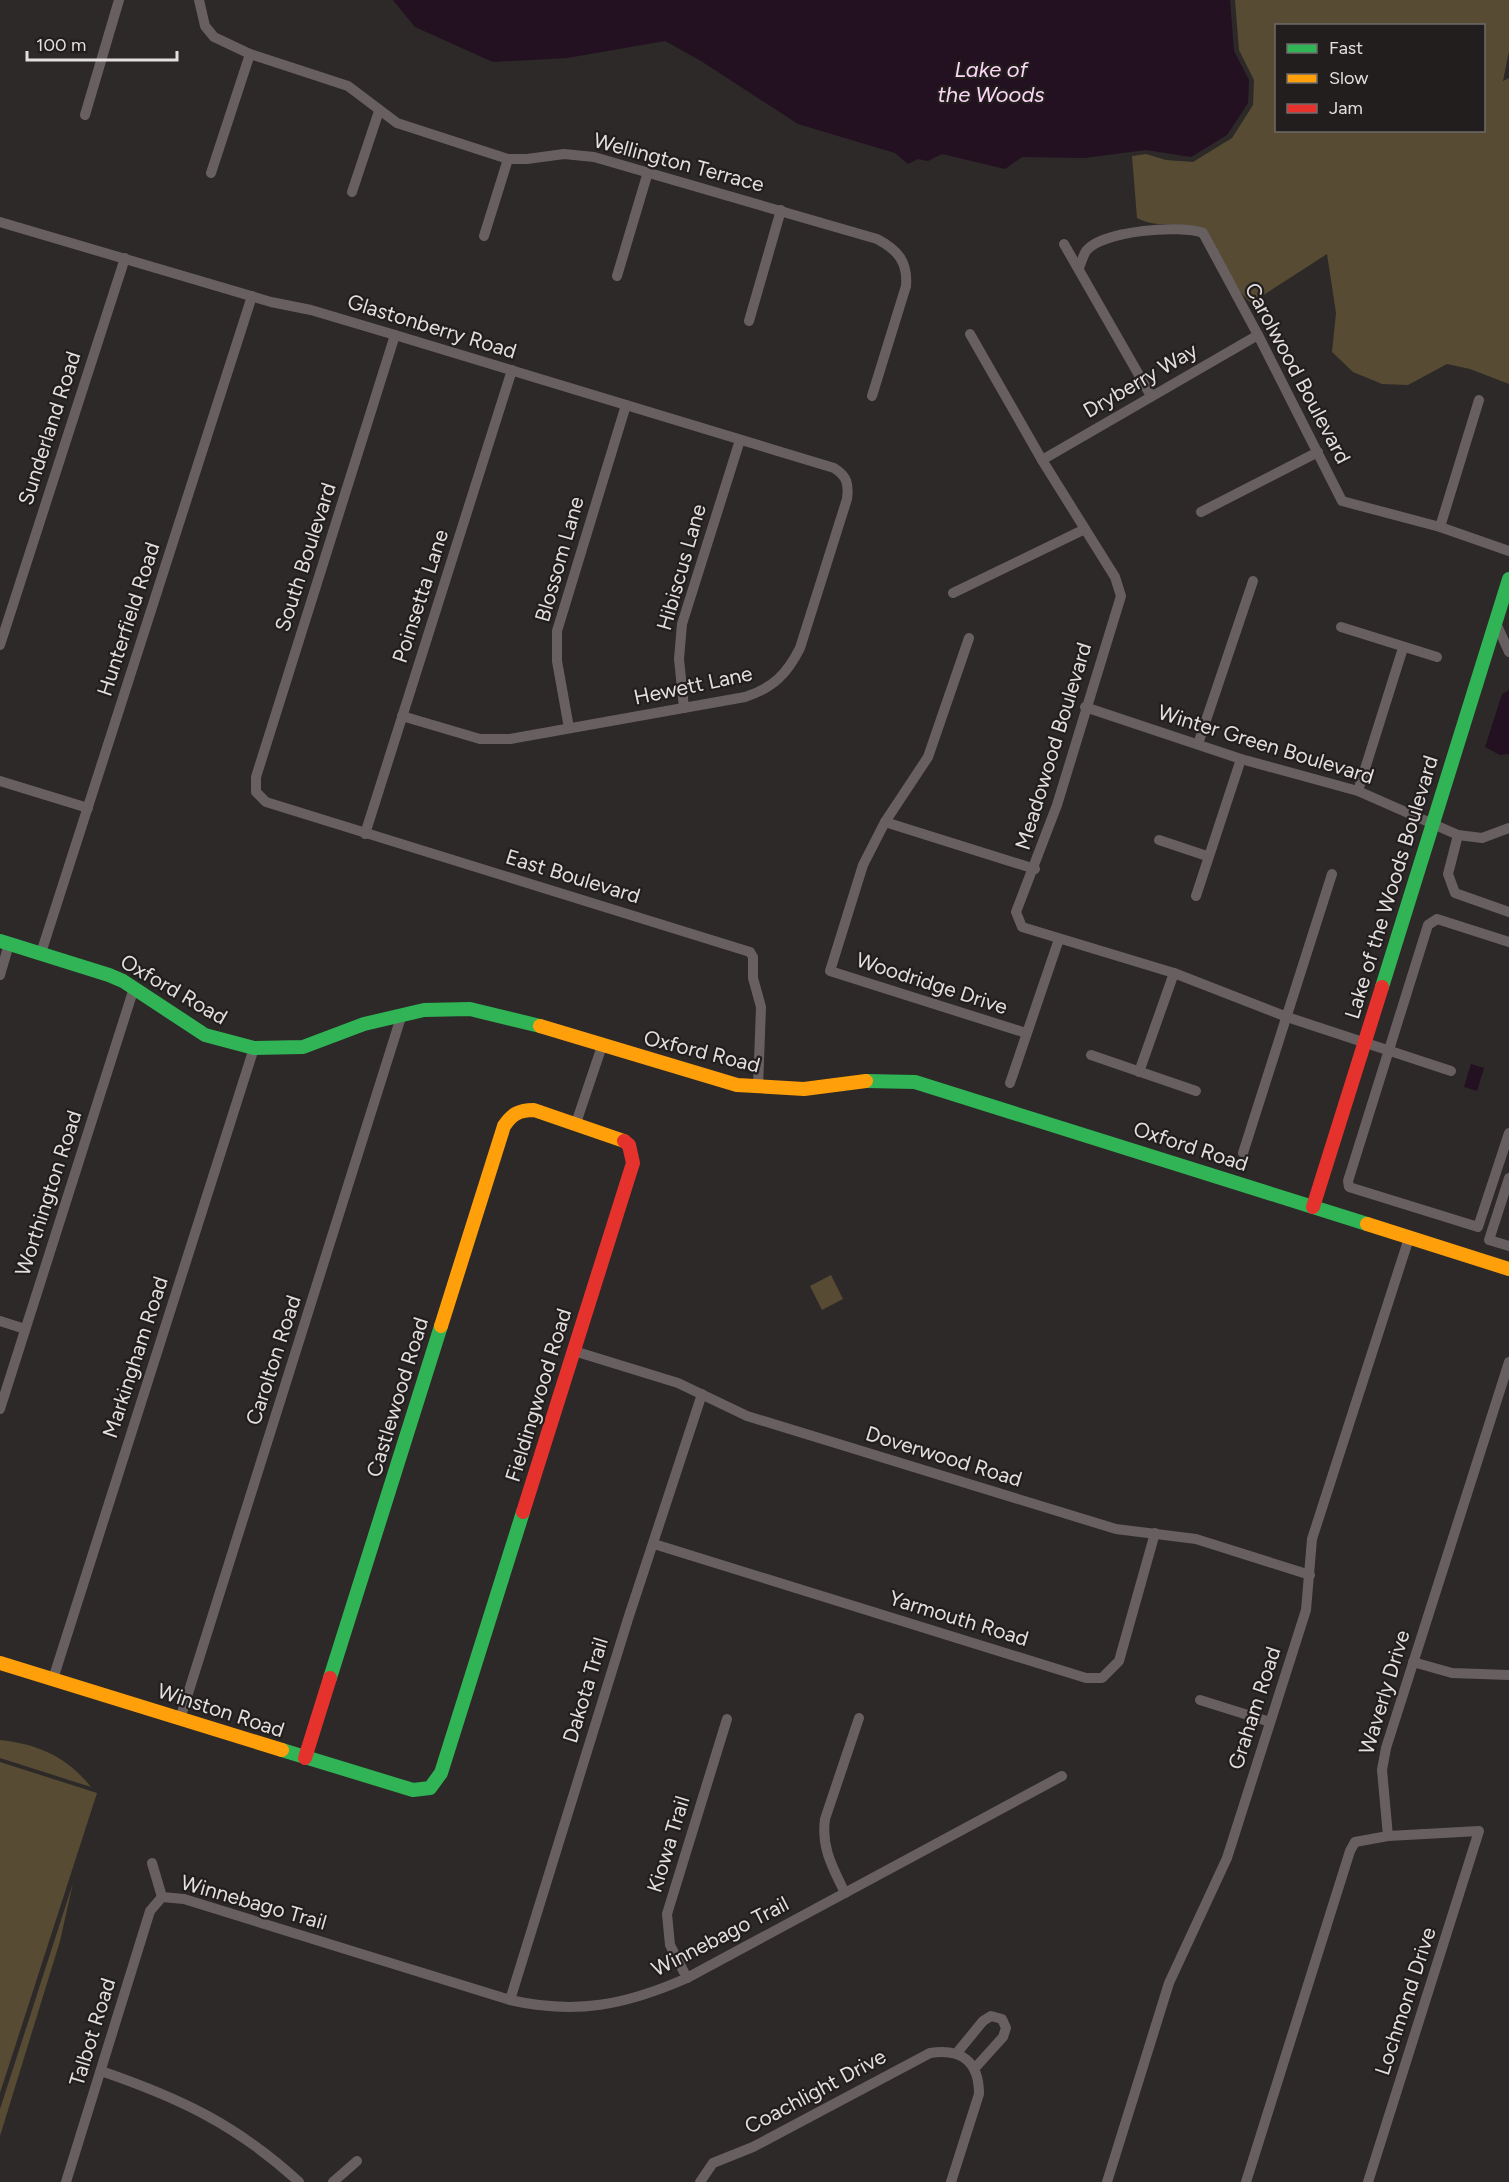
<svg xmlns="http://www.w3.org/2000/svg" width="1509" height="2182" font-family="Figtree,sans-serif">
<rect width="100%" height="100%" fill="#2c2928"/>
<g fill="#574b33" fill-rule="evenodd">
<path d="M1235 0H1509V51L1503 81 1509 78V384L1470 369 1447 364 1408 385 1382 384 1353 372 1332 352 1336 313 1327 254 1251 303 1240 292 1205 229C1181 220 1160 230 1137 218L1132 156 1146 154 1166 160 1193 162 1232 138 1253 105 1254 80 1239 50ZM1276 26H1484V130H1276Z"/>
<path d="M831 1275 843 1299 822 1310 810 1286Z"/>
<path d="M0 1740C38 1744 67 1757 91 1787L0 1758Z"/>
<path d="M0 1762 97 1793 0 2093Z"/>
<path d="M73 1883 60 1941 0 2136V2109Z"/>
</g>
<g fill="#231020">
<path d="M393 0H1230L1234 51 1249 80 1248 103 1227 135 1191 157 1146 150 1084 158 1022 157 1005 169 942 154 928 161 918 159 908 164 895 153 798 124 701 61 665 41 567 58 493 62 415 27Z"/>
<path d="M1509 690V754L1500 755 1485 747 1502 694Z"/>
<path d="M1471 1064 1484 1068 1477 1091 1464 1087Z"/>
</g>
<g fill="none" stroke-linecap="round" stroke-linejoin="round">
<g stroke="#685f61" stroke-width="10">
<path d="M199 0 205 26 214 37 250 54 348 86 397 123 508 159H527L564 154 594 157 877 239C898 250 908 262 906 286L872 396"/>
<path d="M85 115 119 0"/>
<path d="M211 173 250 54"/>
<path d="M352 192 379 111"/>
<path d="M0 222 271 302 311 310 395 335 834 468C847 476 849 484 847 499L800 648C787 674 773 688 745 697L510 739H480L402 716"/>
<path d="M484 236 508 159"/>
<path d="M1064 244 1151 396"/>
<path d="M1079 268C1081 263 1083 256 1086 251 1101 231 1181 224 1203 233L1258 335 1342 501 1440 527 1509 551"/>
<path d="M617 276 648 172"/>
<path d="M749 321 781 210"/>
<path d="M970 334 1042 460 1115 577 1121 596 1057 805 1016 912 1022 927 1174 973 1287 1017 1451 1071"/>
<path d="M395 335 256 777V792L266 802 750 952 753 957V978L761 1007 758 1088"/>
<path d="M1042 460 1258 335"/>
<path d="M1201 512 1318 452"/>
<path d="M1440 527 1479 400"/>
<path d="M953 593 1085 529"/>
<path d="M1496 623 1509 652"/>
<path d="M1341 627 1437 657"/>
<path d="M969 638 928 757 885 822 863 865 830 971 1026 1033"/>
<path d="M0 645 125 258"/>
<path d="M1085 707 1241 759 1358 791 1458 835 1482 838 1509 828"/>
<path d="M684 708 679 659 682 624 740 440"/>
<path d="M569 728 557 661V631L626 405"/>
<path d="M1198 744 1253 581"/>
<path d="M0 781 88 808"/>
<path d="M1358 791 1403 648"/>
<path d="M885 822 1035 869"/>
<path d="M365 834 512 370"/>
<path d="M1458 835 1448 874 1455 893 1509 912"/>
<path d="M1159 840 1207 856"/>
<path d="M1196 896 1241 759"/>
<path d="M1509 942 1437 919 1428 925 1348 1181 1349 1187 1478 1227 1509 1133"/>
<path d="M41 953 252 296"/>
<path d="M0 975 9 944"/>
<path d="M1091 1055 1196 1091"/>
<path d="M1139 1072 1174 973"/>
<path d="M1010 1083 1059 939"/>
<path d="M576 1123 602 1046"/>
<path d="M1243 1153 1332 874"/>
<path d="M1509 1178 1489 1240 1509 1246"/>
<path d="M0 1321 25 1329"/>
<path d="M574 1351 678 1383 747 1416 1116 1529 1196 1539 1310 1575"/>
<path d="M0 1409 134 988"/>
<path d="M654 1544 1086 1678H1102L1119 1661 1155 1533"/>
<path d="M1413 1662 1452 1673 1509 1675"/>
<path d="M53 1679 254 1048"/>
<path d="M1200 1700 1270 1722"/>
<path d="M180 1719 402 1014"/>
<path d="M1388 1836 1382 1770 1386 1748 1509 1362"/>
<path d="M152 1863 162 1897"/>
<path d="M845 1893C833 1868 821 1848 825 1819L859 1718"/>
<path d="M687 1978 670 1945 667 1914 727 1719"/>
<path d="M510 2000 628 1619 702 1394"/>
<path d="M956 2054 983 2021 991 2016 1002 2019 1006 2028 1003 2037 975 2068"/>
<path d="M101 2071C180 2098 237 2125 299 2182"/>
<path d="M66 2182 150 1911 162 1897 184 1899 510 2000C576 2015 626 2005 687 1978L1062 1776"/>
<path d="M333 2182 357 2161"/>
<path d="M700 2182 713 2163 753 2147 930 2053C962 2048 979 2062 979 2094L951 2182"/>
<path d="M1107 2182 1169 1983 1227 1858 1306 1610 1312 1539 1409 1238"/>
<path d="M1246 2182 1350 1851 1355 1842 1388 1836 1479 1831 1368 2182"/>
</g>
<g stroke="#30b455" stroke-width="14">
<path d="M0 941 109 975 123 981 205 1035 254 1048 303 1047 364 1024 424 1010 470 1009 540 1026"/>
<path d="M1382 987 1509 579"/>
<path d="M866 1081 915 1082 1367 1224"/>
<path d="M330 1678 441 1326"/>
<path d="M282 1750 413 1790 430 1788 441 1773 523 1512"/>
</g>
<g stroke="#ff9f0a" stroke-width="14">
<path d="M540 1026 737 1085 804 1089 866 1081"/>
<path d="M1367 1224 1509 1269"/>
<path d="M441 1326 504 1126C512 1114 519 1110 534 1110L624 1141"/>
<path d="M0 1663 282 1750"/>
</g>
<g stroke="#e5322d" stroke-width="14">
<path d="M1313 1207 1382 987"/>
<path d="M523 1512 633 1163 629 1145 624 1141"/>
<path d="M305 1758 330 1678"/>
</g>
</g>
<g text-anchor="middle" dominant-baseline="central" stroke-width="4.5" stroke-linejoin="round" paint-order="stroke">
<g font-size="21" fill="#e2dfde" stroke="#231e1e">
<text transform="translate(679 162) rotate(15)">Wellington Terrace</text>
<text transform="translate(432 326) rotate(17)">Glastonberry Road</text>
<text transform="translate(1298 373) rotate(62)">Carolwood Boulevard</text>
<text transform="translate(1140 380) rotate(-30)">Dryberry Way</text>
<text transform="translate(49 428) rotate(-72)">Sunderland Road</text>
<text transform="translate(305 557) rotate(-72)">South Boulevard</text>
<text transform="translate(559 559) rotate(-74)">Blossom Lane</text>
<text transform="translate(681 567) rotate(-74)">Hibiscus Lane</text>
<text transform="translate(420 596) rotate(-72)">Poinsetta Lane</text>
<text transform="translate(128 619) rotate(-72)">Hunterfield Road</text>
<text transform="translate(693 685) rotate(-12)">Hewett Lane</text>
<text transform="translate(1266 744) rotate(17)">Winter Green Boulevard</text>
<text transform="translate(1053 746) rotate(-73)">Meadowood Boulevard</text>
<text transform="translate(573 876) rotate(17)">East Boulevard</text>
<text transform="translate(1391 887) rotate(-73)">Lake of the Woods Boulevard</text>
<text transform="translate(932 983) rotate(18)">Woodridge Drive</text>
<text transform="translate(174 989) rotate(30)">Oxford Road</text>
<text transform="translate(702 1051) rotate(14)">Oxford Road</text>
<text transform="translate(1191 1146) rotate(18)">Oxford Road</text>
<text transform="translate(48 1193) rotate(-72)">Worthington Road</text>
<text transform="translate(135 1357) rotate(-72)">Markingham Road</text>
<text transform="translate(273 1360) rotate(-72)">Carolton Road</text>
<text transform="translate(538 1395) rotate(-73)">Fieldingwood Road</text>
<text transform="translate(397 1397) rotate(-73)">Castlewood Road</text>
<text transform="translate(944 1456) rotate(17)">Doverwood Road</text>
<text transform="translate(959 1618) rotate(17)">Yarmouth Road</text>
<text transform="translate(585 1690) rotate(-73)">Dakota Trail</text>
<text transform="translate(1384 1692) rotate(-73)">Waverly Drive</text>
<text transform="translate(1254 1708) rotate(-72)">Graham Road</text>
<text transform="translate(221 1710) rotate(18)">Winston Road</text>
<text transform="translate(668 1844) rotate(-73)">Kiowa Trail</text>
<text transform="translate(254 1902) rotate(16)">Winnebago Trail</text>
<text transform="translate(720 1936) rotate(-27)">Winnebago Trail</text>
<text transform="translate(1405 2001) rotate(-72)">Lochmond Drive</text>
<text transform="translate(92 2032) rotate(-73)">Talbot Road</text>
<text transform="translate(815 2091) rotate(-28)">Coachlight Drive</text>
</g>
<g font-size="22" font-style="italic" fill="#fdd6f7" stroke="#231e1e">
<text x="991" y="69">Lake of<tspan x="991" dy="25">the Woods</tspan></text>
</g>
</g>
<rect x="1275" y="24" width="210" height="108" fill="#231e1e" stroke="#6f6b6b" stroke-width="1.5"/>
<rect x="1287" y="44" width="30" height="9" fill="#30b455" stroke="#6f6b6b" stroke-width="1.5"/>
<text x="1329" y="54" font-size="18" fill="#e2dfde">Fast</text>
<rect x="1287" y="74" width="30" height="9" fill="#ff9f0a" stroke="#6f6b6b" stroke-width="1.5"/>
<text x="1329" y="84" font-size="18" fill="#e2dfde">Slow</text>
<rect x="1287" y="104" width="30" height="9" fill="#e5322d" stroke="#6f6b6b" stroke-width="1.5"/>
<text x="1329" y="114" font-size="18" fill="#e2dfde">Jam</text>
<path d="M27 51v9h150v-9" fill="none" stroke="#e2dfde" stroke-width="3"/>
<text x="36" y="51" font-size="18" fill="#e2dfde" stroke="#231e1e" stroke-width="4.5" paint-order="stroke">100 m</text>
</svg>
